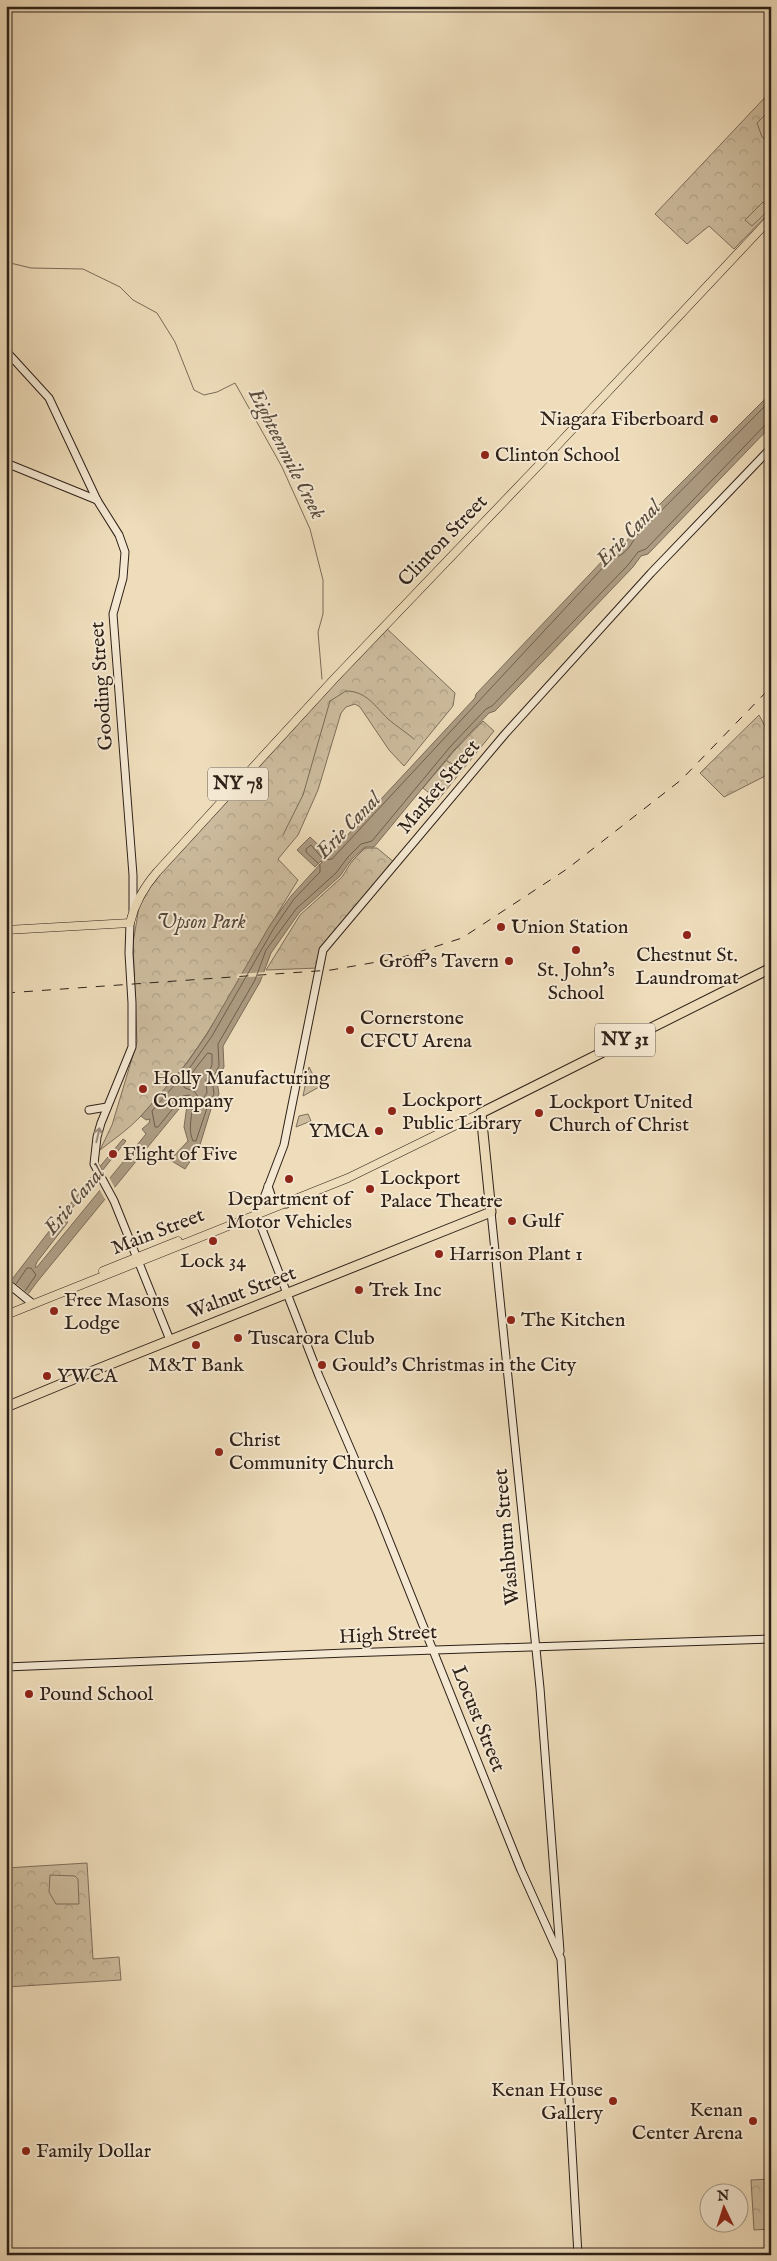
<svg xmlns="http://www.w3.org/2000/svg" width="777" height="2261" font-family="'IM FELL English',serif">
<defs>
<pattern id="grass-tufts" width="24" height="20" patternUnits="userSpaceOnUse" patternTransform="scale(1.25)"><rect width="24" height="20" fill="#cdbc9e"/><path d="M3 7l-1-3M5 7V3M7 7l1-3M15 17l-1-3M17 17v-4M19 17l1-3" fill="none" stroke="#b0a187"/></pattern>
<pattern id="forest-crowns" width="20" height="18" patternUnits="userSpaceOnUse" patternTransform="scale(1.25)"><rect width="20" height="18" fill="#cdbc9e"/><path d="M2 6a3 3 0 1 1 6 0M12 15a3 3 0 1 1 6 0" fill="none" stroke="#b0a187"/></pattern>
</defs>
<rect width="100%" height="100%" fill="#eedcba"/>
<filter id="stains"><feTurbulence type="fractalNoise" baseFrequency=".004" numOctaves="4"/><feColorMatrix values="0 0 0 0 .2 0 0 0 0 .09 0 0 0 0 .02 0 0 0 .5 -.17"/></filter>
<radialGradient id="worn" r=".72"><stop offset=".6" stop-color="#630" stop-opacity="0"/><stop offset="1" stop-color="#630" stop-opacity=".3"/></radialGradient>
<path fill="url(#grass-tufts)" stroke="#7e6e5b" d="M309 1067 319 1087 303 1096Z"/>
<g fill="url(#forest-crowns)" stroke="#7e6e5b">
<path d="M771 91V211L734 249 709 226 687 244 655 214Z"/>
<path d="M384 626 455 693 453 706 404 766 389 750 360 707 355 704 346 707 341 713 318 790 298 835 278 859 298 880C248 959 209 1049 141 1116 129 1129 114 1139 100 1150L112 1125 137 1042 133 943 139 907 154 880Z"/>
<path d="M759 715 771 737V773L724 797 700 773Z"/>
<path d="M483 721 494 731 438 800 423 788 455 750Z"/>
<path d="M365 848H377L395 863 322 949 318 968 266 970 300 915 342 877 352 861Z"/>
<path d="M308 1114 311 1121 296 1127 299 1116Z"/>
<path d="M87 1863 93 1959 119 1957 121 1980 6 1987V1868Z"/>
<path d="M771 2179V2229L754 2230 751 2180Z"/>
</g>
<g fill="#cdbc9e" stroke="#7e6e5b">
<path d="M771 109V143L762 137 757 123Z"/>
<path d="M763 202 770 209 752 226 745 220Z"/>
<path d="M50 1875 75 1876 78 1879 79 1904H56L49 1892Z"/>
</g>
<g fill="#ad9c83" stroke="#7a6b58">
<path d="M771 393V426L648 554 641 556 633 567 495 711 489 713 454 750 374 847H365L351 860 340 876 299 913 271 953 260 982 223 1046 224 1067 217 1081 219 1094 211 1109 199 1148 185 1169 170 1160 188 1141 184 1127 188 1098 37 1282 6 1324V1287L64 1212 67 1214 65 1220 68 1222 37 1262 35 1267H37L146 1134 142 1129 149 1123 150 1119 146 1120 141 1116 187 1063 207 1034 270 925 291 896 322 862 321 861 315 867 297 850 310 837 326 852 327 856 329 855 475 698 476 694 608 555C619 552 626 546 630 534Z"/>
<path d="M123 1139 126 1141 86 1191 82 1188Z"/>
<path d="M82 1190 85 1192 69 1212 65 1210Z"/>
</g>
<g fill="#eedcba">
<path d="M266 972 265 976 236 978 238 974Z"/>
<path d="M108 1175 116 1190 106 1201 98 1187Z"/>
<path d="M10 1279 29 1294 6 1324V1283Z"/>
</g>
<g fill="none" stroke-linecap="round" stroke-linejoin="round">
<g stroke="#6e5e4e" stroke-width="1">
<path d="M771 400 635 537C630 549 622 556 610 560L332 859 324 860 311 845 306 849V852L320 865V872L294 899 274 928 212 1036 191 1066 152 1111 155 1127H158L183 1096 189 1095 193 1100C193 1114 187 1128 193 1141H196L207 1108 214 1094 212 1080 219 1066 218 1044 255 980 266 950 296 909 336 873 348 857 361 844 372 841 450 747 486 709 492 706 628 565 638 552 646 549 765 425 771 423"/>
<path d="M208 1053 212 1054V1065L206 1080 207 1093 201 1101 194 1091 185 1088 183 1085Z"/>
<path d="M16 1284 27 1268H31L36 1275 25 1291"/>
</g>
<g stroke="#7a6b58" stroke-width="1">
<path d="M6 262 31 268 83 269 120 287 133 300 157 313 175 342 194 390 204 395 217 392 235 383 282 467 310 529 323 580V614L318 632 322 679"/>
<path d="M330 701 346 691C366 691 375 706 388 719 396 726 406 732 414 739"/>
<path d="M447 761 452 764"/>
<path d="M283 835 303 795 330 701"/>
</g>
<defs>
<g id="secondary">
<path d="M6 351 49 398 97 500 119 535 125 552 123 578 113 614 133 875V910"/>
<path d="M6 463 97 500"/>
<path d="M130 923 129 953 132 1003V1047L101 1123 97 1137 94 1164 114 1201 170 1340"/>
<path d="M89 1110 107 1107"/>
<path d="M268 1186 272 1198 286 1204"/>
<path d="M491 1212 540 1688 560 1951"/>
<path d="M6 1282 33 1304"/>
<path d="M6 1667 346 1653 771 1639"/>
<path d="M578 2255 561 1959 521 1870 378 1513 319 1376 257 1216 284 1145 323 950 505 734 651 573 771 448"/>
</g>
<g id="primary">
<path d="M6 930 130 923C135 902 144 887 157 872L334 679 537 467 771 218"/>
<path d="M103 1271 178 1241"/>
<path d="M6 1315 348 1178 481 1113"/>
</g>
<path id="highway" d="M6 1407 93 1371 491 1212 481 1113 771 968"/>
</defs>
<use href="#secondary" stroke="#2e2118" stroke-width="9"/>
<use href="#primary" stroke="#2e2118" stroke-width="9"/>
<use href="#highway" stroke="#2e2118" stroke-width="11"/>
<use href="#secondary" stroke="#f4e8d2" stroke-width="7"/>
<use href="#primary" stroke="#eedcba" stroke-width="8"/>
<use href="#highway" stroke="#eedcba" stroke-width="9"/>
<path stroke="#2e2118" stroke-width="1" stroke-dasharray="9 9" stroke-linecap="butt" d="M6 993 331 970 400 958 462 938 567 869 681 780 771 687"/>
</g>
<defs><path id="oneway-shaft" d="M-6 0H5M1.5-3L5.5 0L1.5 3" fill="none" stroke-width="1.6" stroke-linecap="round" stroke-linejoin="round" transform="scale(1.25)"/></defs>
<use stroke="#9b8e7e" href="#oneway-shaft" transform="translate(98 1135) rotate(-77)"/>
<g fill="#8f2418" stroke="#f4e8d2" stroke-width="2">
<circle cx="714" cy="419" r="5"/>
<circle cx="485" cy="455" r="5"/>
<circle cx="501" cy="927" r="5"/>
<circle cx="687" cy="935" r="5"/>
<circle cx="576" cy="950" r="5"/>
<circle cx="509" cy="961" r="5"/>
<circle cx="350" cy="1030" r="5"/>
<circle cx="143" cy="1089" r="5"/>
<circle cx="392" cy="1111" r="5"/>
<circle cx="539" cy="1113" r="5"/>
<circle cx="379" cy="1131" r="5"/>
<circle cx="113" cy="1154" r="5"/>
<circle cx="289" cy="1179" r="5"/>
<circle cx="370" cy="1189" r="5"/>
<circle cx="512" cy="1221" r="5"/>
<circle cx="213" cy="1241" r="5"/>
<circle cx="439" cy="1254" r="5"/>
<circle cx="359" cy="1290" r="5"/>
<circle cx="54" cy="1311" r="5"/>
<circle cx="511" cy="1320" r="5"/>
<circle cx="238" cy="1338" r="5"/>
<circle cx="196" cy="1345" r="5"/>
<circle cx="322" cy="1365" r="5"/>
<circle cx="47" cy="1376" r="5"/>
<circle cx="219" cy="1452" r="5"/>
<circle cx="29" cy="1694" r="5"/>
<circle cx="613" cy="2101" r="5"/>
<circle cx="753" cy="2121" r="5"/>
<circle cx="26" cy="2151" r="5"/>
</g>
<g text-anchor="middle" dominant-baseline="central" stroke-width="4" stroke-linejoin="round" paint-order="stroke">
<g fill="#f4e8d2" stroke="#695d50" stroke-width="1">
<rect x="208" y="767.5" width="60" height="33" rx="4"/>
<rect x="595" y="1023.5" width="60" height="33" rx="4"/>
</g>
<g font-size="19" font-weight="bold" fill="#2e2118">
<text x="238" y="784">NY 78</text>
<text x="625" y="1040">NY 31</text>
</g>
<g font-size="20" fill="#2e2118" stroke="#f4e8d2" text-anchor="start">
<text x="704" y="419" text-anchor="end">Niagara Fiberboard</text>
<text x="495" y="455">Clinton School</text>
<text x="511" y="927">Union Station</text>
<text x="687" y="955" text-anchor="middle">Chestnut St.<tspan x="687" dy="23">Laundromat</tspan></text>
<text x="499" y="961" text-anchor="end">Groff's Tavern</text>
<text x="576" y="970" text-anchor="middle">St. John's<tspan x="576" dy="23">School</tspan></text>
<text x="360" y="1018">Cornerstone<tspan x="360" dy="23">CFCU Arena</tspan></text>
<text x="153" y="1078">Holly Manufacturing<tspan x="153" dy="23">Company</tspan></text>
<text x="402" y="1100">Lockport<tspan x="402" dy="23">Public Library</tspan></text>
<text x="549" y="1102">Lockport United<tspan x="549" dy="23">Church of Christ</tspan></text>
<text x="369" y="1131" text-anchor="end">YMCA</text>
<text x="123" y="1154">Flight of Five</text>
<text x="380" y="1178">Lockport<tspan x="380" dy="23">Palace Theatre</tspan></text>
<text x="289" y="1199" text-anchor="middle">Department of<tspan x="289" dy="23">Motor Vehicles</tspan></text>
<text x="522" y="1221">Gulf</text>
<text x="449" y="1254">Harrison Plant 1</text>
<text x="213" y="1261" text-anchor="middle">Lock 34</text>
<text x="369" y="1290">Trek Inc</text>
<text x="64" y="1300">Free Masons<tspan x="64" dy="23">Lodge</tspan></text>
<text x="521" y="1320">The Kitchen</text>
<text x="248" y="1338">Tuscarora Club</text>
<text x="196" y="1365" text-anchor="middle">M&amp;T Bank</text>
<text x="332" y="1365">Gould's Christmas in the City</text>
<text x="57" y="1376">YWCA</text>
<text x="229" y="1440">Christ<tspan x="229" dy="23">Community Church</tspan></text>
<text x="39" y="1694">Pound School</text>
<text x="603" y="2090" text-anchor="end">Kenan House<tspan x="603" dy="23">Gallery</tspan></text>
<text x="743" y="2110" text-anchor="end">Kenan<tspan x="743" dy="23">Center Arena</tspan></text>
<text x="36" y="2151">Family Dollar</text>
</g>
<g font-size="20" fill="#2e2118" stroke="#f4e8d2">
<text transform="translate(443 541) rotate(-46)">Clinton Street</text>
<text transform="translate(102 686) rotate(-94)">Gooding Street</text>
<text transform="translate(439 787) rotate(-50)">Market Street</text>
<text transform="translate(158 1232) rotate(-21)">Main Street</text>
<text transform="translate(242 1293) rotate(-21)">Walnut Street</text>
<text transform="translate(507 1537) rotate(-95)">Washburn Street</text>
<text transform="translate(388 1635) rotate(-3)">High Street</text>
<text transform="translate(478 1719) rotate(68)">Locust Street</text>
</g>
<g font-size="20" font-style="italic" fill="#56483a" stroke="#f4e8d2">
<text x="201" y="922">Upson Park</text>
</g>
<g font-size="21" font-style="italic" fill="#5a4c3d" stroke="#f4e8d2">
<text transform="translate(286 454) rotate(63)">Eighteenmile Creek</text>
<text transform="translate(629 534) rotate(-46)">Erie Canal</text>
<text transform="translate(349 826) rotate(-46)">Erie Canal</text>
<text transform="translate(75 1201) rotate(-50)">Erie Canal</text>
</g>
</g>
<rect width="777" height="2261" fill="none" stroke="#eedcba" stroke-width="25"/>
<rect x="8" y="8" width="762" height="2246" fill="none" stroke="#2e2118" stroke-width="2.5"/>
<rect x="12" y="12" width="752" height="2236" fill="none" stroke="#2e2118"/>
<g transform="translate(724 2208) rotate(356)"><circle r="24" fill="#f4e8d2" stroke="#a59888"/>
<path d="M0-4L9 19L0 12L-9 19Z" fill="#8f2418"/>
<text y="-8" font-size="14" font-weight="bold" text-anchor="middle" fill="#2e2118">N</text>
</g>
<rect width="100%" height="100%" filter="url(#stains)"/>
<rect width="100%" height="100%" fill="url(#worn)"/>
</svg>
